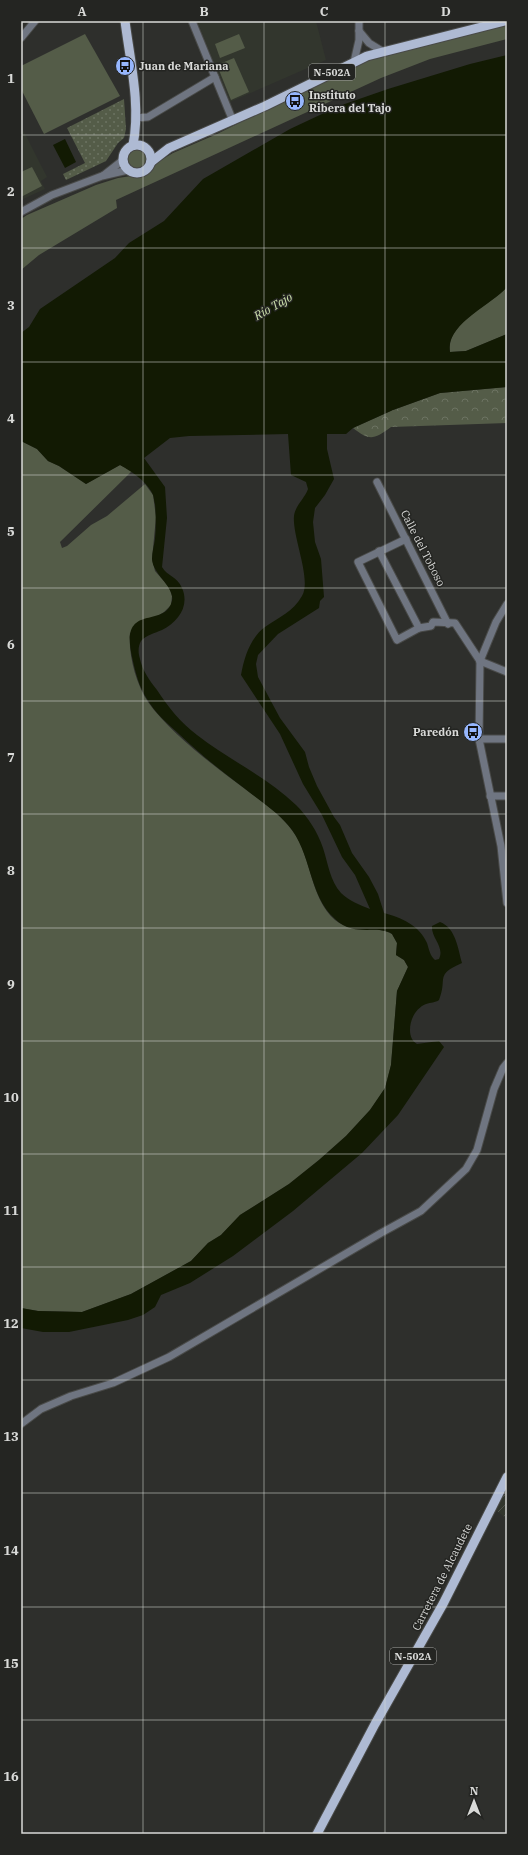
<svg xmlns="http://www.w3.org/2000/svg" width="528" height="1855" font-family="'IBM Plex Serif',serif">
<defs>
<pattern id="industrial-furrows" width="10" height="10" patternUnits="userSpaceOnUse"><rect width="10" height="10" fill="#32362d"/><path d="M-1 1l2-2M0 10L10 0M9 11l2-2" fill="none" stroke="#4f524b"/></pattern>
<pattern id="forest-crowns" width="20" height="18" patternUnits="userSpaceOnUse"><rect width="20" height="18" fill="#545c48"/><path d="M2 6a3 3 0 1 1 6 0M12 15a3 3 0 1 1 6 0" fill="none" stroke="#6c7362"/></pattern>
<pattern id="garden-dots" width="8" height="8" patternUnits="userSpaceOnUse"><rect width="8" height="8" fill="#545c48"/><path d="M2 2h.1M6 6h.1" fill="none" stroke="#6c7362" stroke-width="1.8" stroke-linecap="round"/></pattern>
</defs>
<rect width="100%" height="100%" fill="#2e2f2c"/>
<g fill="#32362d">
<path d="M197 21H316L326 60 230 102Z"/>
<path d="M21 126 47 177 41 181 45 189 21 200Z"/>
</g>
<path fill="url(#industrial-furrows)" d="M507 1489V1519L496 1510Z"/>
<g fill="#545c48">
<path d="M507 24V39L430 59 381 78 116 200 117 208 39 255 21 270V219L27 215 96 185 118 178 144 174 156 163 173 153 217 134 341 72 381 55Z"/>
<path d="M85 34 120 96 44 134 21 89V66Z"/>
<path d="M239 34 245 48 220 58 215 44Z"/>
<path d="M234 58 249 92 231 100 217 65Z"/>
<circle cx="137" cy="159" r="9"/>
<path d="M32 167 42 186 21 197V172Z"/>
<path d="M507 287V334L466 351 450 352C446 322 490 306 507 287Z"/>
<path d="M21 441 37 449 48 461 59 466 86 484 120 465 132 471 60 542 62 548 67 546 91 525 107 516 145 484 153 495 156 517 152 559 155 571 169 587 172 596 171 605 164 612 130 633C128 654 136 684 148 702 170 733 214 766 245 789 262 802 282 815 294 833 312 859 310 898 335 920 356 937 376 924 392 934L397 943 396 955 404 960 408 967 397 991 391 1065 385 1088 370 1110 346 1136 319 1160 289 1184 240 1215 221 1235 208 1243 191 1261 131 1294 82 1312 38 1311 21 1308Z"/>
</g>
<path fill="url(#forest-crowns)" d="M507 387V423L391 427C373 440 370 441 353 428L393 410 440 393Z"/>
<path fill="url(#garden-dots)" d="M124 99 126 129 124 138 118 143 106 161 66 180 63 174 85 163 67 128Z"/>
<g fill="#121a03" fill-rule="evenodd">
<path d="M507 55V287C492 305 445 324 450 352L466 351 507 334V387L440 393 393 410 353 428 346 434H327V449L334 479 325 495 315 508 313 522 315 542 321 559 324 597 320 601 319 608 278 634 258 655 256 664 258 677 280 718 305 752 309 767 317 786 334 817 340 825 352 853 369 877 378 894 384 913C402 918 419 925 427 943 429 949 430 956 435 960L439 959C445 947 431 938 432 926L440 922C456 928 458 949 462 963 434 975 448 978 439 1000 435 1003 431 1002 426 1004 416 1008 410 1019 410 1030 410 1036 412 1041 417 1044L439 1041 444 1047 398 1115 362 1153 293 1211 233 1256 190 1283 161 1295 155 1307 143 1315 128 1320 69 1332H43L21 1328V1308L38 1311 82 1312 131 1294 191 1261 208 1243 221 1235 240 1215 289 1184 319 1160 346 1136 370 1110 385 1088 391 1065 397 991 408 967 404 960 396 955 397 943 392 934C376 924 355 938 335 919 308 895 312 852 288 825 276 811 259 800 244 788 221 771 200 754 180 735 168 724 155 713 147 699 139 687 135 671 132 657 120 603 161 628 171 604 178 588 153 576 152 559 152 552 154 546 155 539 156 528 156 516 155 504 154 502 154 497 153 495 148 482 131 471 120 465L86 484 59 466 48 461 37 449 21 441V333L29 327 40 309 115 258 129 243 164 221 203 179 290 129 339 106 388 89 470 64ZM288 434 291 475 306 482 308 489C305 498 295 506 294 516 292 536 312 580 302 596 293 612 279 617 265 627 250 638 244 658 241 675L280 734 303 784 322 815 342 857 355 875 370 909C360 905 349 901 341 893 330 881 328 863 323 848 317 831 308 817 296 805 267 777 229 760 197 735 181 723 168 707 157 690 150 681 142 670 140 659 138 653 138 646 141 641 146 635 155 633 162 630 178 622 190 606 182 588 177 576 167 576 162 567L167 518 165 487 144 458 170 438 189 436Z"/>
<path d="M65 139 76 162 65 168 53 145Z"/>
</g>
<g fill="none" stroke-linecap="round" stroke-linejoin="round">
<defs>
<g id="minor">
<path d="M192 21 233 121"/>
<path d="M359 31 369 43 382 51"/>
<path d="M21 38 35 21"/>
<path d="M354 62 359 40V21"/>
<path d="M136 118 148 117 215 77"/>
<path d="M104 175 123 160"/>
<path d="M21 212 52 195 102 176 128 170"/>
<path d="M377 482 448 624"/>
<path d="M406 539 358 562 397 640 419 628 431 626 433 622 455 623 480 661"/>
<path d="M379 551 419 628"/>
<path d="M507 604 496 622 480 661 479 739 501 846 507 903"/>
<path d="M480 661 507 672"/>
<path d="M479 739H507"/>
<path d="M490 796H507"/>
<path d="M21 1424 41 1409 71 1396 113 1383 169 1357 381 1233 421 1211 466 1169 477 1150 494 1089 503 1068 507 1063"/>
</g>
<g id="major">
<path d="M125 21C130 61 141 105 133 145"/>
<circle cx="137" cy="159" r="14"/>
<path d="M151 162 169 148 265 106 367 56 505 21"/>
<path d="M317 1834 375 1724 443 1604 507 1477"/>
</g>
</defs>
<use href="#minor" stroke="#494a48" stroke-width="9"/>
<use href="#major" stroke="#494a48" stroke-width="11"/>
<use href="#minor" stroke="#6f7581" stroke-width="7"/>
<use href="#major" stroke="#aebad3" stroke-width="9"/>
</g>
<path fill="none" stroke="#d9dad8" stroke-width="1" stroke-opacity="0.55" d="M143 21V1834M264 21V1834M385 21V1834M21 135H507M21 248H507M21 362H507M21 475H507M21 588H507M21 701H507M21 814H507M21 928H507M21 1041H507M21 1154H507M21 1267H507M21 1380H507M21 1493H507M21 1607H507M21 1720H507"/>
<defs>
<symbol id="bus-disc" viewBox="-11 -11 22 22"><circle r="9.5" fill="#96b6fd" stroke="#242522"/><path d="M-5-6H5V4H4V6H2V4H-2V6H-4V4H-5ZM-3.5-4V0h7V-4ZM-3.5 1.2v1.5H-2V1.2ZM2 1.2v1.5H3.5V1.2Z" fill="#111"/></symbol>
</defs>
<g fill-rule="evenodd">
<use href="#bus-disc" x="114" y="55" width="22" height="22"/>
<use href="#bus-disc" x="284" y="90" width="22" height="22"/>
<use href="#bus-disc" x="462" y="721" width="22" height="22"/>
</g>
<g text-anchor="middle" dominant-baseline="central" stroke-width="3" stroke-linejoin="round" paint-order="stroke">
<g fill="#242522" stroke="#a3a4a1" stroke-width="1">
<rect x="309" y="64" width="46" height="16" rx="3"/>
<rect x="390" y="1648" width="46" height="16" rx="3"/>
</g>
<g font-size="10" font-weight="bold" fill="#d9dad8">
<text x="332" y="72">N-502A</text>
<text x="413" y="1656">N-502A</text>
</g>
<g font-size="11" font-weight="bold" fill="#d9dad8" stroke="#242522" text-anchor="start">
<text x="139" y="66">Juan de Mariana</text>
<text x="309" y="95">Instituto<tspan x="309" dy="13">Ribera del Tajo</tspan></text>
<text x="459" y="732" text-anchor="end">Paredón</text>
</g>
<g font-size="11" fill="#d9dad8" stroke="#242522">
<text transform="translate(423 548) rotate(63)">Calle del Toboso</text>
<text transform="translate(442 1577) rotate(-63)">Carretera de Alcaudete</text>
</g>
<g font-size="12" font-style="italic" fill="#cee2ad" stroke="#242522">
<text transform="translate(273 306) rotate(-30)">Río Tajo</text>
</g>
</g>
<rect width="528" height="1855" fill="none" stroke="#242522" stroke-width="44"/>
<g transform="translate(474 1801)" stroke="#242522" stroke-width="3" paint-order="stroke">
<path d="M0-3L7 15L0 10L-7 15Z" fill="#d9dad8"/>
<text y="-6" font-size="11" font-weight="bold" text-anchor="middle" fill="#d9dad8">N</text>
</g>
<rect x="22" y="22" width="484" height="1811" fill="none" stroke="#d9dad8" stroke-width="1.5"/>
<g font-size="13" text-anchor="middle" font-weight="bold" fill="#d9dad8">
<text x="82" y="16">A</text>
<text x="204" y="16">B</text>
<text x="324" y="16">C</text>
<text x="446" y="16">D</text>
<text x="11" y="83">1</text>
<text x="11" y="196">2</text>
<text x="11" y="310">3</text>
<text x="11" y="423">4</text>
<text x="11" y="536">5</text>
<text x="11" y="649">6</text>
<text x="11" y="762">7</text>
<text x="11" y="875">8</text>
<text x="11" y="989">9</text>
<text x="11" y="1102">10</text>
<text x="11" y="1215">11</text>
<text x="11" y="1328">12</text>
<text x="11" y="1441">13</text>
<text x="11" y="1555">14</text>
<text x="11" y="1668">15</text>
<text x="11" y="1781">16</text>
</g>
</svg>
